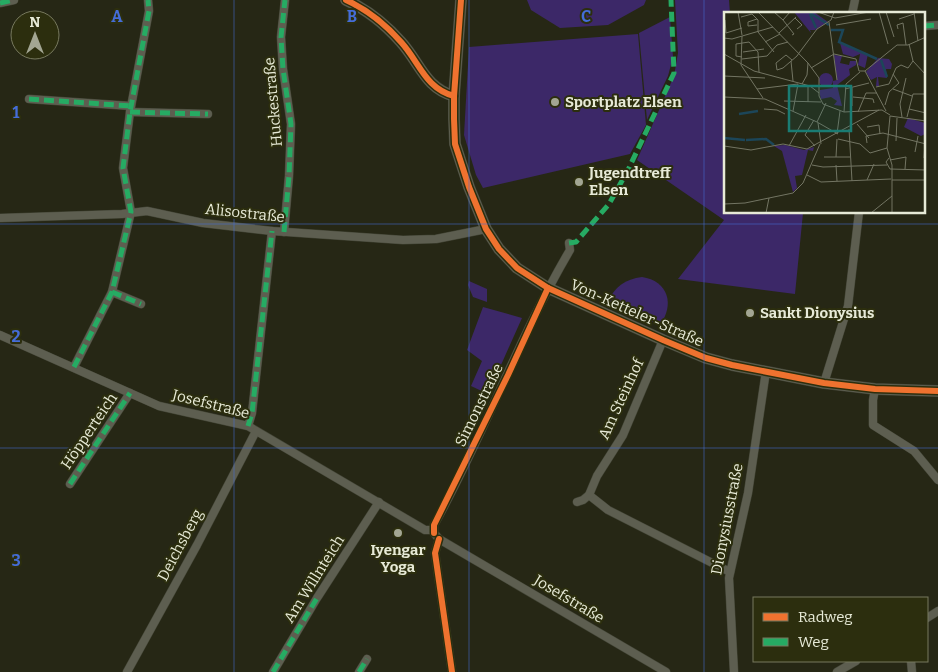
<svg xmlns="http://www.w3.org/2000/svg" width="938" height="672" font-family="Bitter,serif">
<rect width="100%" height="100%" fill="#262715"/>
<g fill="#3c2868">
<path d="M527 0H646L644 5 608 25 560 28 531 10Z"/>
<path d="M675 0H729L730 14H726V212L803 213 795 294 678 279 724 220 637 160 674 76 678 53Z"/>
<path d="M670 17 673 57 668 76 647 120 639 33Z"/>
<path d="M638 34 646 125 630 154 483 188 476 175 464 135 469 47Z"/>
<path d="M642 277C668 281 675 304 660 325L608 301C615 287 625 279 642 277Z"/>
<path d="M469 281 487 289V302L473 297 468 285Z"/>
<path d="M483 307 522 318 488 394 471 386 482 361 467 350Z"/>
</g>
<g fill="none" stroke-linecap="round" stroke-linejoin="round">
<defs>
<g id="street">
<path d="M0 3 14 0"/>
<path d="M852 14 855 0"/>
<path d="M924 26 938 25"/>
<path d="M29 99 131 106"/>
<path d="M130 112 208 114"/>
<path d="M0 218 122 214 147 211 203 223 272 231 403 240 436 239 486 229"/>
<path d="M284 232 289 176 291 124 283 69 281 37 285 0"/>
<path d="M569 243 570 250C518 338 484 436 434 525V533L439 539 666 672"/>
<path d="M112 292 141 304"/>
<path d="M0 335 159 406 248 426 425 530H433"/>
<path d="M74 367 112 292 131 212 123 168 130 112 149 11 148 0"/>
<path d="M824 383 848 306 859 212"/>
<path d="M875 389 873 400V425L914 451 938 480"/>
<path d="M248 426 252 413 272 231"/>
<path d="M70 484 130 393"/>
<path d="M589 495 608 510 730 572"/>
<path d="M577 502 583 500 589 495 597 476 623 435 663 340"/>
<path d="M439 539 435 553 452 672"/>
<path d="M927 618 938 611"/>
<path d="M911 661 912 672"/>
<path d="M127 672 197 545 256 431"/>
<path d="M273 672 317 598 379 502"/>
<path d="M359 672 367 659"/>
<path d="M734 672 729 578 748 493 766 371"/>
<path d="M837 672 856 661"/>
</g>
<g id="secondary">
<path d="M346 0C368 10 386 25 401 42 420 63 425 88 454 96"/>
<path d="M461 0 454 96V119L455 144 469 187 486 229 499 249 517 268 548 288 663 340 706 358 732 365 824 383 875 389 938 391"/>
</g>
</defs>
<use href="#street" stroke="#424435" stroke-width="9"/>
<use href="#secondary" stroke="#424435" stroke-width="12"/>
<use href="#street" stroke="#5d5e50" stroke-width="8"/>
<use href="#secondary" stroke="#5d5e50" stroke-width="11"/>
<g stroke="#26ab63" stroke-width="5" stroke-dasharray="10 5" stroke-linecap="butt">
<path d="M0 3 14 0"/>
<path d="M924 26 938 25"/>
<path d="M29 99 131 106"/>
<path d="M130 112 208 114"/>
<path d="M284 232 289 176 291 124 283 69 281 37 285 0"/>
<path d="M569 243 576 242 609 204 628 170 674 73 671 0"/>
<path d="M112 292 141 304"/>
<path d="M74 367 112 292 131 212 123 168 130 112 149 11 148 0"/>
<path d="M248 426 252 413 272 231"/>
<path d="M70 484 130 393"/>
<path d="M273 672 317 598"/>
<path d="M359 672 367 659"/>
</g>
<defs>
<g id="cycleway">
<path d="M346 0C368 10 386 25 401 42 420 63 425 88 454 96"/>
<path d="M461 0 454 96V119L455 144 469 187 486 229 499 249 517 268 548 288 663 340 706 358 732 365 824 383 875 389 938 391"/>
<path d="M434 533V525L508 375 548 288"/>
<path d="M439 539 435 553 452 672"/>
</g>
</defs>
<use href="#cycleway" stroke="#2c2e0e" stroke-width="9"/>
<use href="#cycleway" stroke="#ef722f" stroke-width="6"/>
</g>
<path fill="none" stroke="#456dd8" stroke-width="1" stroke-opacity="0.55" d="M234 0V672M469 0V672M704 0V672M0 224H938M0 448H938"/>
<g fill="#a3a693" stroke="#2c2e0e" stroke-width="2">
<circle cx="555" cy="102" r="5"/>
<circle cx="579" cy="182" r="5"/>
<circle cx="750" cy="313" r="5"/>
<circle cx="398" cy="533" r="5"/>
</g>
<g text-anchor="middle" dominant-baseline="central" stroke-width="4" stroke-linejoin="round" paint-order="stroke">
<g font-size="15" fill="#e7ead7" stroke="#2c2e0e">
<text transform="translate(273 102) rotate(-95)">Huckestraße</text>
<text transform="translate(245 213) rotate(6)">Alisostraße</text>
<text transform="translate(637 313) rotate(24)">Von-Ketteler-Straße</text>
<text transform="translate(621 399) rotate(-65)">Am Steinhof</text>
<text transform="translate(211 404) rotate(14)">Josefstraße</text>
<text transform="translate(479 405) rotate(-64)">Simonstraße</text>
<text transform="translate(89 431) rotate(-56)">Höpperteich</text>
<text transform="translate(727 519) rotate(-79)">Dionysiusstraße</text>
<text transform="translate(180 545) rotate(-62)">Deichsberg</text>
<text transform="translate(314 579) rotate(-58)">Am Willnteich</text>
<text transform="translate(569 599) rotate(31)">Josefstraße</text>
</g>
<g font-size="15" font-weight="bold" fill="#e7ead7" stroke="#2c2e0e" text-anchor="start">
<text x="565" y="102">Sportplatz Elsen</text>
<text x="589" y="173">Jugendtreff<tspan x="589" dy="17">Elsen</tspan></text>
<text x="760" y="313">Sankt Dionysius</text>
<text x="398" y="550" text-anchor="middle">Iyengar<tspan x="398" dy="17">Yoga</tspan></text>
</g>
</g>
<g transform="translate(724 12)">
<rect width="201" height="201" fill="#262715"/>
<path d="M70 0H90L104 10 91 18H86L87 21ZM116 31 144 42 141 56 134 53 136 42 129 45 119 42ZM110 43 118 44 116 51 125 53 126 49H132V53L125 57 126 63 113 73 118 94 110 93 113 89 107 85 97 87 96 83V78L109 76V69L113 68ZM154 46 165 47 168 52 167 57H162L163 66 154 65 155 74H152L153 65 147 68 142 60ZM95 68a7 7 0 1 1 14 0a7 7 0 1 1-14 0ZM184 106 201 111V122L197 124 180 115ZM61 133 80 138 90 135 89 139 84 138 78 163 71 164 73 176 69 180 58 139 50 134Z" fill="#3c2868"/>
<path fill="none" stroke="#1c4659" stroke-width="2.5" d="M86 1 105 13M86 2 92 16M107 18H119L115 30 153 47M157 48 163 65M15 102 34 99M0 126 21 128M22 128 42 127 50 133"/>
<path fill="none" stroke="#737563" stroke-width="1" d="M14 0 18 23M34 0 84 51 95 66V84L99 92 120 100 158 98 166 103M50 0 59 8 66 0M94 0 111 6 145 0M155 0 164 32M162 0 170 25M190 0 194 29M17 5 28 2 34 8V20L50 40M71 6 78 13 73 17M33 7 24 10V14L33 13M175 7 190 2M1 8 2 21 18 16M59 8 70 22 68 23M105 10 113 68M112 13 147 7M174 17 173 13 179 11 182 33M55 21 72 5M18 24 17 53 39 86M0 26 8 27 49 15M41 30 56 22M185 32 189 49 202 63M19 40 40 37M75 41 93 17 107 8 110 0M0 42 30 59 86 74 95 81M18 45 12 44V32L25 30 34 40 35 60M18 47 43 44 53 33 64 30M68 48 62 43 52 51 53 58 59 56 73 44 75 41M67 49 69 69M87 56 110 42 132 47 135 59H141M141 59 173 33H184L202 25M141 59 162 99M0 64 41 66M78 72 83 63 84 51M152 75 165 72 172 56 177 53 184 56 189 49M33 77 74 72M121 77 145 71M169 77 188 84M0 85 41 87 93 110M129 85 149 87 150 91M60 89 97 90M84 90V73M102 91 93 110 114 122M161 93 165 80 175 71 169 62M128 94V76M40 97 53 98 61 102M185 97 202 101M69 99 74 72M120 100 122 72 136 60M134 100 142 81H153M178 105 176 92 182 66M183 105 189 82H202M90 108 81 123 91 134M94 111 97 132M133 112 145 126M143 115 155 113 156 122M125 117 128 169M113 122 116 99M114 127 136 132 146 141 163 136M172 129 173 106M143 131 142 124 159 121 202 132M0 134 27 138 59 132 83 137 155 98M65 134 82 103M191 140 194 124M100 145H126M112 145 113 127M165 146 162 150 166 157 202 158M200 146 201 131M166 148 182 145 181 157M88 153 99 155 163 153M112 153 113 169M83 163 97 170 167 167M143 168 150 152M168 168H202M0 192 21 191 69 181 79 171 96 132M42 201 45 186M147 201 168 184M168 201V153L163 136 166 104 202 109"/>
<path fill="#1a7c73" fill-opacity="0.15" stroke="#1a7c73" stroke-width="2.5" d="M65 74H127V119H65Z"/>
<rect width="201" height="201" fill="none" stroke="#e7ead7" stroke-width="2.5"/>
</g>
<g font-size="16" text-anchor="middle" font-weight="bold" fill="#456dd8" stroke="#2c2e0e" stroke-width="4" stroke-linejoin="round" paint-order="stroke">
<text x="117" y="22">A</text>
<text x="352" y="22">B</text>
<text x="586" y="22">C</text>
<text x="16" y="118">1</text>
<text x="16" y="342">2</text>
<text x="16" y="566">3</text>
</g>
<rect x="753" y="597" width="175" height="65" fill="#2c2e0e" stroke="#77795e"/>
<rect x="763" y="613" width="25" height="8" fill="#ef722f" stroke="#77795e"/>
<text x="798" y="622" font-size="15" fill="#e7ead7">Radweg</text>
<rect x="763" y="638" width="25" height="8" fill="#26ab63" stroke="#77795e"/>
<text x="798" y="647" font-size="15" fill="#e7ead7">Weg</text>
<g transform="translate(35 35)"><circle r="24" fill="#2c2e0e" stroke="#77795e"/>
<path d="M0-4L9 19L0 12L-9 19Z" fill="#a3a693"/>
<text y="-8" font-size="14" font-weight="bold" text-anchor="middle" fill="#e7ead7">N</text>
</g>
</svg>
